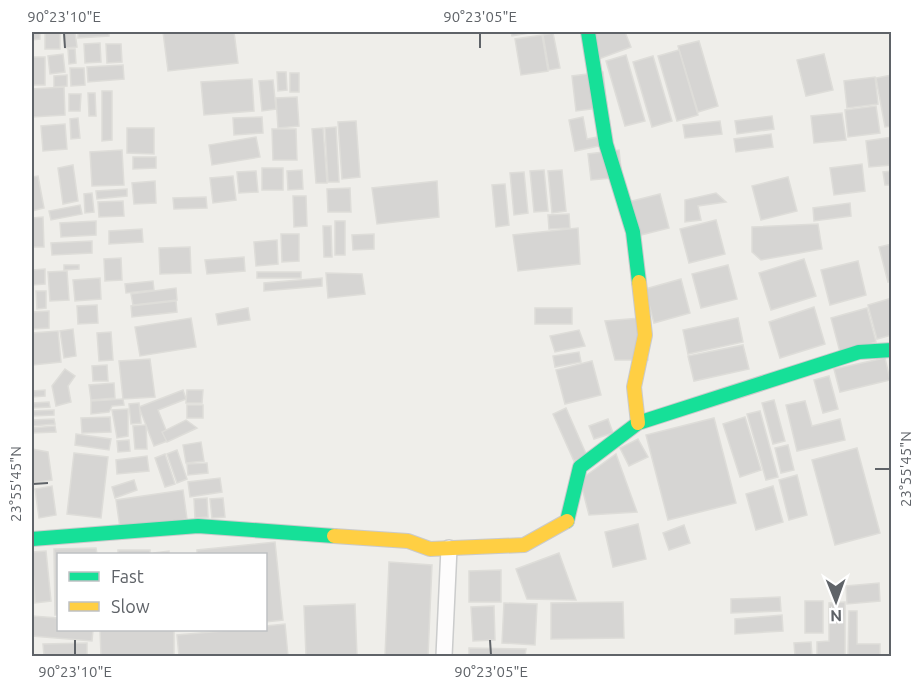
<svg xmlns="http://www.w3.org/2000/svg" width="923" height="688" font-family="Ubuntu,sans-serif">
<rect width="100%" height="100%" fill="#efeeea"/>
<g fill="#d6d5d3" stroke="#deddd9" stroke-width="1.5">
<path d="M32 32H40V39L32 40Z"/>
<rect x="45" y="32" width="15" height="17"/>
<path d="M64 32H75L77 47 65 48Z"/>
<path d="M78 32H109V36L78 38Z"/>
<path d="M163 32H234L238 63 168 71Z"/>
<path d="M511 32H535L512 36Z"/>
<path d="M594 32H625L631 47 596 60Z"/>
<path d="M553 33 560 68 549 70 543 35Z"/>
<path d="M542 35 548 71 521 75 515 39Z"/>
<path d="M699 41 718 106 698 112 678 46Z"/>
<path d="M100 43 101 62 85 63 84 44Z"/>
<path d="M106 44H121L122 62 107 63Z"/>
<path d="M68 49H75L76 63 69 64Z"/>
<path d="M679 50 698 115 677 121 658 56Z"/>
<path d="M63 54 65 72 50 74 48 56Z"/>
<path d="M824 54 833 90 806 96 797 60Z"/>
<path d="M626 55 645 121 625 126 606 61Z"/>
<path d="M653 56 672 121 652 127 633 62Z"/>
<rect x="32" y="57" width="13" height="28"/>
<path d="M123 65 124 79 88 82 87 67Z"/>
<path d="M70 68H84L85 85 71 86Z"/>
<path d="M277 72H286L287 90 278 91Z"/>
<path d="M603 72 607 107 576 111 572 76Z"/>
<rect x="290" y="73" width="9" height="19"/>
<path d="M67 75V86L54 87V76Z"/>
<path d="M892 75V126L885 127 876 78Z"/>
<path d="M875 77 878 104 847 108 844 81Z"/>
<path d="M252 79 254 111 204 115 201 82Z"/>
<path d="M273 80 276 109 262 111 259 81Z"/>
<path d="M64 87 65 115 32 117V89Z"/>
<path d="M102 91H112V140L102 141Z"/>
<path d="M88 93H95L96 116H89Z"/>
<path d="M69 94H81L80 111H69Z"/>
<path d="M297 97 299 126 278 128 276 98Z"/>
<path d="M876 106 880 133 848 137 845 110Z"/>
<path d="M842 113 846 140 814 143 811 116Z"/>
<path d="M772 116 774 129 737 134 735 121Z"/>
<path d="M262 117 263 133 234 135 233 118Z"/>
<path d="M583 117 587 139 603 136 604 145 575 151 569 120Z"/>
<path d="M78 118 80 138 71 139 70 119Z"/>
<path d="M356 121 360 177 342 179 338 122Z"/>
<path d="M720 121 722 134 685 138 683 125Z"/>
<path d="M65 124 67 149 43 151 41 126Z"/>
<path d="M336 127 339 182H328L325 128Z"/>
<path d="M127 128H154V154L127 153Z"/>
<path d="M323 128 327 183H316L312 129Z"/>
<path d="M272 129H296L297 160H273Z"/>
<path d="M771 134 773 147 736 152 734 139Z"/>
<path d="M256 137 260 157 212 165 209 145Z"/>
<path d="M892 137V165L869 167 866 141Z"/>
<path d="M122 150 124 185 92 186 90 152Z"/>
<path d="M619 150 622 177 591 180 588 154Z"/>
<path d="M133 157H156V168L133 169Z"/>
<path d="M862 164 865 191 834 195 830 168Z"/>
<path d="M73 165 78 201 63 204 58 168Z"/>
<rect x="262" y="168" width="21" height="22"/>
<path d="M302 170 303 189 288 190 287 171Z"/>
<path d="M544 170 548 211 534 212 530 171Z"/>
<path d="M562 170 566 211 552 213 548 171Z"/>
<path d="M256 171 258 192 239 193 237 172Z"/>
<path d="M892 171V185H885L883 172Z"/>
<path d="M524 172 528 213 514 215 510 173Z"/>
<path d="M38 176 44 208 32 211V177Z"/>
<path d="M233 176 236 200 213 203 210 178Z"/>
<path d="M788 177 797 211 761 220 752 186Z"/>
<path d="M155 181 156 203 134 204 132 183Z"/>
<path d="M437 181 439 217 377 224 372 188Z"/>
<path d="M505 184 509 225 496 227 492 185Z"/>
<path d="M350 188 351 212H328L327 189Z"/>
<path d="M127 189V196L97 199 96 191Z"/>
<path d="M92 193 94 212 85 213 84 194Z"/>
<path d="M716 193 726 202 698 206 701 220 685 222V200Z"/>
<path d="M660 194 669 228 633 237 624 203Z"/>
<path d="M293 196H306L307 226 294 227Z"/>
<path d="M206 197 207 208 174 209 173 198Z"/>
<path d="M123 201 124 216 99 217 98 202Z"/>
<path d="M850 203 851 216 814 221 813 208Z"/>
<path d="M80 205 82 214 51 220 49 211Z"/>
<path d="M569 214 570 228 549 229 548 215Z"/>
<path d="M43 217 44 247H32V218Z"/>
<path d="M716 220 725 254 689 263 680 229Z"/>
<path d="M96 221V235L61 237 60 223Z"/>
<rect x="335" y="221" width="10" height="34"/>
<path d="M818 224 822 249 761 260 752 252V227Z"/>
<path d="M323 226H331L332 257H324Z"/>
<path d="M578 228 580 264 518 271 513 235Z"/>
<path d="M142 229 143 242 109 244V231Z"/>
<path d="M281 234H299V261L282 262Z"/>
<path d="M374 234V249L353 250 352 235Z"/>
<path d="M277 240 278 264 256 266 254 242Z"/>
<path d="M92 241V253L52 255 51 243Z"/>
<path d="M892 244V281L888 282 879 247Z"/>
<path d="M190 247 191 273 160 274 159 248Z"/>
<path d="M244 257 245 271 207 274 205 260Z"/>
<path d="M121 258 122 280 105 281 104 259Z"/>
<path d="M804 259 816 296 771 310 759 273Z"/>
<path d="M858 261 866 295 830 305 821 270Z"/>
<path d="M64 265H79V269L64 270Z"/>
<path d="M728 265 737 299 701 308 692 274Z"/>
<path d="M45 269V284L32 285V270Z"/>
<path d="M67 271 69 300 50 301 48 272Z"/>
<rect x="257" y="272" width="44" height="6"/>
<path d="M326 273 362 274 365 294 328 298Z"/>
<path d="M100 278 101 299 75 301 73 280Z"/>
<path d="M322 278V286L264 291V283Z"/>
<path d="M681 279 690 313 654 323 645 289Z"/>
<path d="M153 281 154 290 126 293 125 284Z"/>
<path d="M176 288 177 300 133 305 131 294Z"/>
<path d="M36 291H46V308L37 309Z"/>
<path d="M892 298V335L877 339 868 305Z"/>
<path d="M176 301 177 312 132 317 131 306Z"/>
<path d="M97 305 98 323 78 324 77 306Z"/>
<path d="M814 307 825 344 780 358 769 322Z"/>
<path d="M248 308 250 320 218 325 216 314Z"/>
<rect x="535" y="308" width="37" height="16"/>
<path d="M867 308 876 342 840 352 831 318Z"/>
<path d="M49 311V328L32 329V312Z"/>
<path d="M191 318 196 347 140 356 135 327Z"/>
<path d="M640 318 648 360H615L605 321Z"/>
<path d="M738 318 743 342 688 354 683 330Z"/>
<path d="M73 329 76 356 64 358 60 331Z"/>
<path d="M579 330 585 346 555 352 550 336Z"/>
<path d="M58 331 61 362 33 365 32 333Z"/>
<path d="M111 332 113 360 99 361 97 333Z"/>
<path d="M743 345 749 369 694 381 688 356Z"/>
<path d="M579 352 581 362 555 367 553 356Z"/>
<path d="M885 358 890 380 840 392 834 369Z"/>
<path d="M150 359 155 397 123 399 119 361Z"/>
<path d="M592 361 601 395 565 404 556 370Z"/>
<path d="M107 365 108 381H93L92 366Z"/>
<path d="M65 369 75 376 68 386 71 402 56 406 52 386Z"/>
<path d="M829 376 838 409 823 413 814 380Z"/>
<path d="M114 383 115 398 91 400 89 385Z"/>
<path d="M45 390V396L32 397V391Z"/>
<path d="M183 390 186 399 158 410 170 440 154 446 139 407Z"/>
<path d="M187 390H203L202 403H186Z"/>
<path d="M123 399 124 405 112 406 109 412 91 414V401Z"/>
<path d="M774 400 785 441 773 444 762 403Z"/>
<path d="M805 401 812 426 840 419 845 440 797 451 786 405Z"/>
<path d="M49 402 50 407 32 408V403Z"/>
<path d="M139 403 141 423 131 424 129 404Z"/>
<rect x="187" y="405" width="16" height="13"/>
<path d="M566 408 587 456 574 461 553 414Z"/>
<path d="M128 409V436L117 438 112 410Z"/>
<path d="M54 410V415L32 416V411Z"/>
<path d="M760 411 778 477 766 480 747 414Z"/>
<path d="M110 417 111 432 82 433 81 418Z"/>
<path d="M745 417 761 470 740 477 723 424Z"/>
<path d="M714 418 736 503 668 520 646 435Z"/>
<path d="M54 419 55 424 32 426V420Z"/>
<path d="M608 419 613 433 594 439 589 426Z"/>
<path d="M186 420 197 428 167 442 162 432Z"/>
<path d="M146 425 147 449H135L133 426Z"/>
<path d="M55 426 56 432 32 433V428Z"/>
<path d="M76 434 111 439 109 450 75 445Z"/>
<path d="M638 439 648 457 629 466 620 448Z"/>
<path d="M129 440 130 451 118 452 117 441Z"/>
<path d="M201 442 204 461 186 463 183 445Z"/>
<path d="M788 445 794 470 781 473 775 448Z"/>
<path d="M857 448 880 533 835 545 812 460Z"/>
<path d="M32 449 48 452 52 480 32 483Z"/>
<path d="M177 450 187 479 177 483 167 454Z"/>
<path d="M74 453 108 457 101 518 67 514Z"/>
<path d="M165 454 175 484 165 487 155 458Z"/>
<path d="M616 454 637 512 589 515 580 480Z"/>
<path d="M147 456 149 471 117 474 116 460Z"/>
<path d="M207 463 208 473 188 475 187 464Z"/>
<path d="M797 475 807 515 789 520 779 480Z"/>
<path d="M220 478 222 492 190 497 188 482Z"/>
<path d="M134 480 137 490 115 498 112 487Z"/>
<path d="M52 486 56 515 39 518 35 489Z"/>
<path d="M773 486 783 522 756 530 746 494Z"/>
<path d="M183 490 187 519 120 528 116 500Z"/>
<path d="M207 498 208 517 195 518 194 499Z"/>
<path d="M223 498 225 517 212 518 210 499Z"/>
<path d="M638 524 646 559 613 567 605 532Z"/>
<path d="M684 525 690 543 669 550 663 533Z"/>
<path d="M275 542 283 620 266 622V554H197V550Z"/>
<path d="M96 548 97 554H58V615H55L54 549Z"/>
<rect x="118" y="550" width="32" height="4"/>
<path d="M46 551 51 601 35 603 32 552Z"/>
<path d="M169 551V554H154V553Z"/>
<path d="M559 553 576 600 527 599 516 569Z"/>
<path d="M389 562 432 565 428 656H385Z"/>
<path d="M501 570V602H469V571Z"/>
<path d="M879 583 880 601 847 604 846 586Z"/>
<path d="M780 597 781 611 731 613V599Z"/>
<rect x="805" y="601" width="18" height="32"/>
<path d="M623 602 624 638 551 639V603Z"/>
<path d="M845 602V656H817V642L829 641V603Z"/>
<path d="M504 603 537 604 535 645 502 643Z"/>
<path d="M355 604 357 656H306L304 606Z"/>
<path d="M494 606 495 640 473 641 471 607Z"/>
<path d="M849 611H857V644H880V656H848Z"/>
<path d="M782 615 783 631 735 634V619Z"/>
<path d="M32 616 58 618V630H93L92 641 32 636Z"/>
<path d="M285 624 288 656H179L177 635 234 630H266V626Z"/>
<path d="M100 630H174V656H101Z"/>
<path d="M811 642 812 656H795L794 643Z"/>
<path d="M87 643V656H44L43 644Z"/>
<path d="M469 648 526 649 525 656H469Z"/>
</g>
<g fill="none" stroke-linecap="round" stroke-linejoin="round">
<defs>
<path id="street" d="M444 656 449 548"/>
<g id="fast">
<path d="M588 32 606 144 633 232 639 282"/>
<path d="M567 521 580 467 638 423 859 352 892 350"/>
<path d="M32 539 198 526 334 536"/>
</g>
<g id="slow">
<path d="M638 423 634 387 645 335 639 282"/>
<path d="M334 536 408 541 430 549 524 545 567 521"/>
</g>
</defs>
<use href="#street" stroke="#cbcccc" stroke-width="18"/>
<use href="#fast" stroke="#cacacb" stroke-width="16"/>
<use href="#slow" stroke="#cacacb" stroke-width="16"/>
<use href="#street" stroke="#fdfcfc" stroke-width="15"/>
<use href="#fast" stroke="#16e098" stroke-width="14"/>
<use href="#slow" stroke="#ffcf43" stroke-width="14"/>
</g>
<path fill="none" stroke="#5f6368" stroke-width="2" d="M64 33 65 48M480 33V48M875 469H890M33 484 48 483M75 640V655M490 640 491 655"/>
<rect width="923" height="688" fill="none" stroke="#ffffff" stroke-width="66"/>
<rect x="57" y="553" width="210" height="78" fill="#ffffff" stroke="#bfc1c3" stroke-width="1.5"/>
<rect x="69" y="572" width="30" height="9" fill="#16e098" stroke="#bfc1c3" stroke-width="1.5"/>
<text x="111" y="583" font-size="18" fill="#5f6368">Fast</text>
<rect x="69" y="602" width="30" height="9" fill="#ffcf43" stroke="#bfc1c3" stroke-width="1.5"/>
<text x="111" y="613" font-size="18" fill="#5f6368">Slow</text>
<g transform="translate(836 601) rotate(179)" stroke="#ffffff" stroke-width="4.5" paint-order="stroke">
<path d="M0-4.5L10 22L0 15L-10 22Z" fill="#5f6368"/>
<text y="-9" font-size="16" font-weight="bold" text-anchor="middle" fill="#5f6368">N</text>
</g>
<rect x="33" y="33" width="857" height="622" fill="none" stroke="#5f6368" stroke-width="2"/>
<g font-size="15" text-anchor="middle" fill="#5f6368">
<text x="64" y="22">90°23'10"E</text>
<text x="480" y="22">90°23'05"E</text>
<text transform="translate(906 469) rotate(-90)" y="5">23°55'45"N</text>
<text transform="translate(16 484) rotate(-90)" y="5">23°55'45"N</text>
<text x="75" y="677">90°23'10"E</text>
<text x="491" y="677">90°23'05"E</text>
</g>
</svg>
